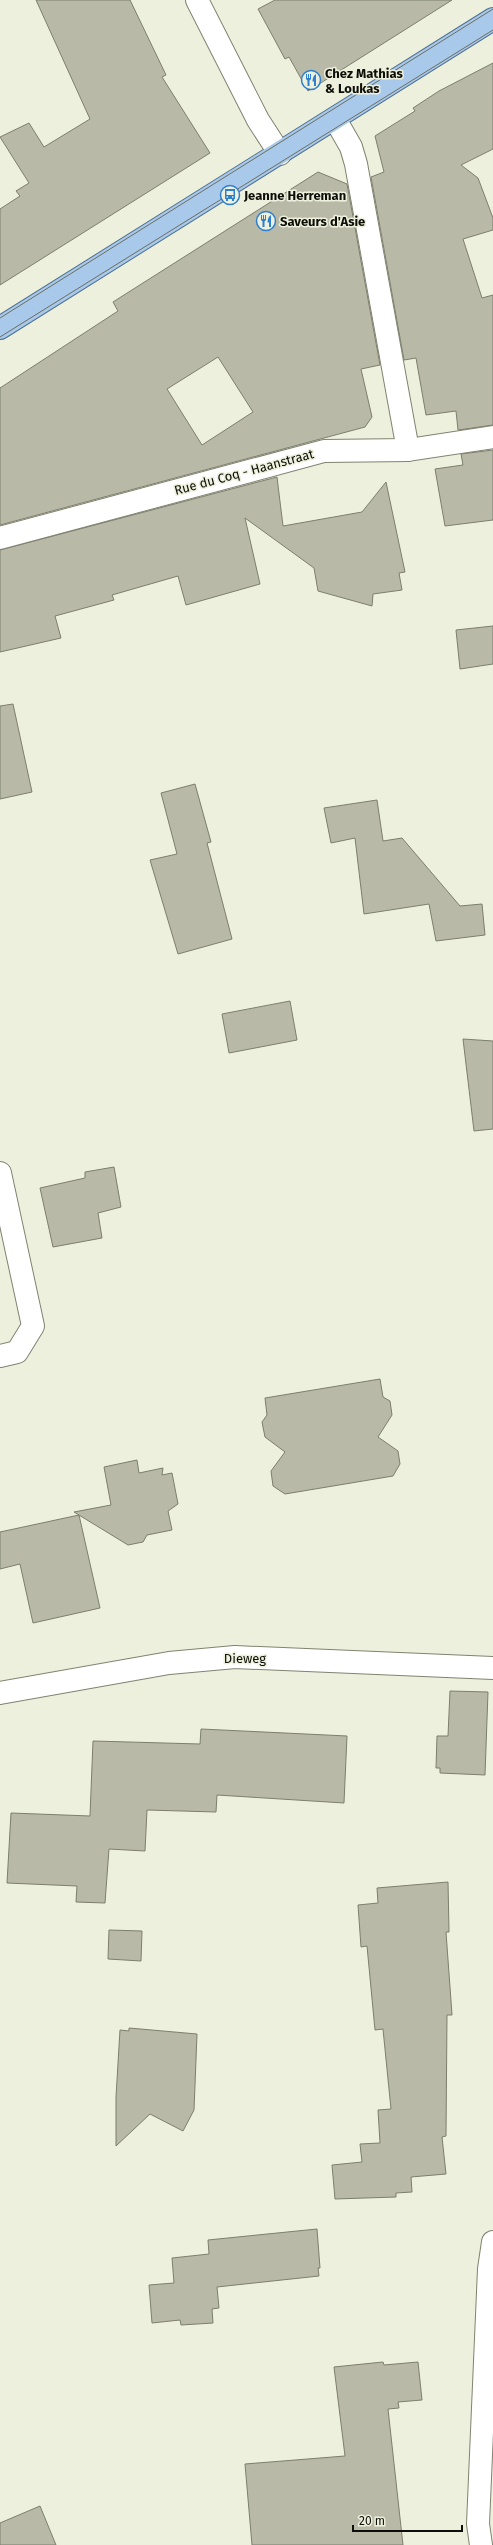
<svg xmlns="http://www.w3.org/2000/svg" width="493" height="2545" font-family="'Fira Sans',sans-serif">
<rect width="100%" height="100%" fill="#edf0dc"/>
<g fill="#b8baa7" stroke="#7d7f6e" fill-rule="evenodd">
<path d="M36 0H130L166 75 162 77 210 153 0 285V209L20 196 16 191 29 183 0 137 29 123 44 147 90 119Z"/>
<path d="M275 0H452L308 91 289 57 285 59 258 9Z"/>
<path d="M493 63V149L461 165 478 178 493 218V230L463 239 482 298 493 295V425L458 430 456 411 426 415 416 358 404 360 371 177 384 172 375 136 415 111 413 108 439 91Z"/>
<path d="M318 172 347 184 380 365 361 369 372 417 365 427 0 525V388L118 311 113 302ZM218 357 253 412 202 445 167 389Z"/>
<path d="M493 450V520L445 526 435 469 463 465 461 454Z"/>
<path d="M277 477 283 526 362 512 386 482 405 572 399 573 402 590 373 594 372 606 318 591 314 568 245 518 260 584 186 605 178 576 112 595 114 600 55 616 61 638 0 652V550Z"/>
<path d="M493 626V664L460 669 456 630Z"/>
<path d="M13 704 32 792 0 799V706Z"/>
<path d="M195 784 211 842 207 843 232 939 178 954 150 860 177 854 161 793Z"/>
<path d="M377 800 383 841 402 838 460 906 482 904 485 935 436 941 429 904 364 914 355 838 331 843 324 808Z"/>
<path d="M290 1001 297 1040 229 1053 222 1014Z"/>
<path d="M463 1039 493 1041V1129L474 1131Z"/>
<path d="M114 1167 121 1207 98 1213 102 1238 53 1247 40 1188 85 1178V1172Z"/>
<path d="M380 1379 383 1397 390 1401 392 1415 378 1437 398 1451 400 1464 393 1476 285 1494 273 1486 271 1471 285 1452 265 1437 262 1422 267 1415 265 1398Z"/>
<path d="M137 1460 139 1473 163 1468 162 1475 172 1473 178 1504 168 1511 172 1530 147 1535 143 1542 128 1545 74 1512 111 1505 104 1467Z"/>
<path d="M79 1515 100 1608 33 1623 20 1564 0 1569V1532Z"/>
<path d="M450 1691 488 1692 485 1775 440 1773V1768H436L437 1736H448Z"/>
<path d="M201 1729 347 1736 344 1803 217 1795 216 1812 147 1810 145 1851 109 1849 105 1903 76 1902 77 1886 7 1883 11 1813 90 1816 93 1741 200 1744Z"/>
<path d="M448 1882 449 1932H446L452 2015H447L446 2136 442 2137 446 2174 411 2177 412 2192 396 2193V2197L335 2199 332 2165 362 2162 360 2144 380 2143 378 2110 391 2109 383 2029 375 2030 367 1946 361 1947 358 1905 378 1903 377 1888Z"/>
<path d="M109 1930 142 1931 141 1961 108 1959Z"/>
<path d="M129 2028 197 2034 194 2110 183 2131 150 2114 116 2146V2097L120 2030 129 2031Z"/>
<path d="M317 2229 320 2268H318L319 2276 217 2287 219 2308 212 2309 213 2323 181 2325 180 2320 152 2323 149 2285 174 2283 172 2258 209 2254 208 2240Z"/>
<path d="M383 2362 384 2365 418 2362 422 2400 398 2402 399 2408 388 2409 403 2545H252L245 2464 345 2456 334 2367Z"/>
<path d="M40 2506 56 2545H0V2523Z"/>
</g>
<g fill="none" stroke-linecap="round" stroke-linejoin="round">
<defs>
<g id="minor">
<path d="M197 0 258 120 280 154"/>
<path d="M335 119 351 147 356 164 408 450"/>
<path d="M0 538 324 451 408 450 493 437"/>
<path d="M0 1173 33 1326 17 1352 0 1356"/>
<path d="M0 1693 169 1663 235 1657 493 1668"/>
<path d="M481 2545 478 2524 489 2269 493 2242"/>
</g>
<path id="major" d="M0 328 493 19"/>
</defs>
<use href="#minor" stroke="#818371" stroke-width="24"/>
<use href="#major" stroke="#4d7093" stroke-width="24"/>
<use href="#minor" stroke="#fff" stroke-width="22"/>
<use href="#major" stroke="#a9c9eb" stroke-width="22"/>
<g stroke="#6b6d60" stroke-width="1">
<path d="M0 318 493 9"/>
<path d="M0 337 493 30"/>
</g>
</g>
<defs>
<symbol id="restaurant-ring" viewBox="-11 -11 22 22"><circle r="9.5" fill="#edf0dc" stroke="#2e7fce" stroke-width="1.5"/><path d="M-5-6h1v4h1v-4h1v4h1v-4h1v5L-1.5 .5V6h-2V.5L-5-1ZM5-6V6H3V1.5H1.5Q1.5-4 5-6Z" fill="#2e7fce"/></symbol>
<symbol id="bus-ring" viewBox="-11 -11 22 22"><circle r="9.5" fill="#edf0dc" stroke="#2e7fce" stroke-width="1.5"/><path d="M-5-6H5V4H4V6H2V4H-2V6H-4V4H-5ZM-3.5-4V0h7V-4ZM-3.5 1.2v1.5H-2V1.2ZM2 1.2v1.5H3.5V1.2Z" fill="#2e7fce"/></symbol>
</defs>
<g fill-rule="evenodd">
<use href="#restaurant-ring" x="300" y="69" width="22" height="22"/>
<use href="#bus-ring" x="219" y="184" width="22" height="22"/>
<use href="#restaurant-ring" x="255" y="210" width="22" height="22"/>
</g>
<g text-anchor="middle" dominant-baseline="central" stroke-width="3" stroke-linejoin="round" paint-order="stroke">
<g font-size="13" font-weight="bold" fill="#0d0e07" stroke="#edf0dc" text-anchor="start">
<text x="325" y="73">Chez Mathias<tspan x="325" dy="15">&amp; Loukas</tspan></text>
<text x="244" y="195">Jeanne Herreman</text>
<text x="280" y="221">Saveurs d'Asie</text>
</g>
<g font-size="13" fill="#0d0e07" stroke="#edf0dc">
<text transform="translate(244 472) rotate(-15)">Rue du Coq - Haanstraat</text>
<text x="245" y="1658">Dieweg</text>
</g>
</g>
<path d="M353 2525v6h109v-6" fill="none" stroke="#0d0e07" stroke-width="2"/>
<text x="359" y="2525" font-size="12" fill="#0d0e07" stroke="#edf0dc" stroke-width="3" paint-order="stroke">20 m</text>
</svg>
